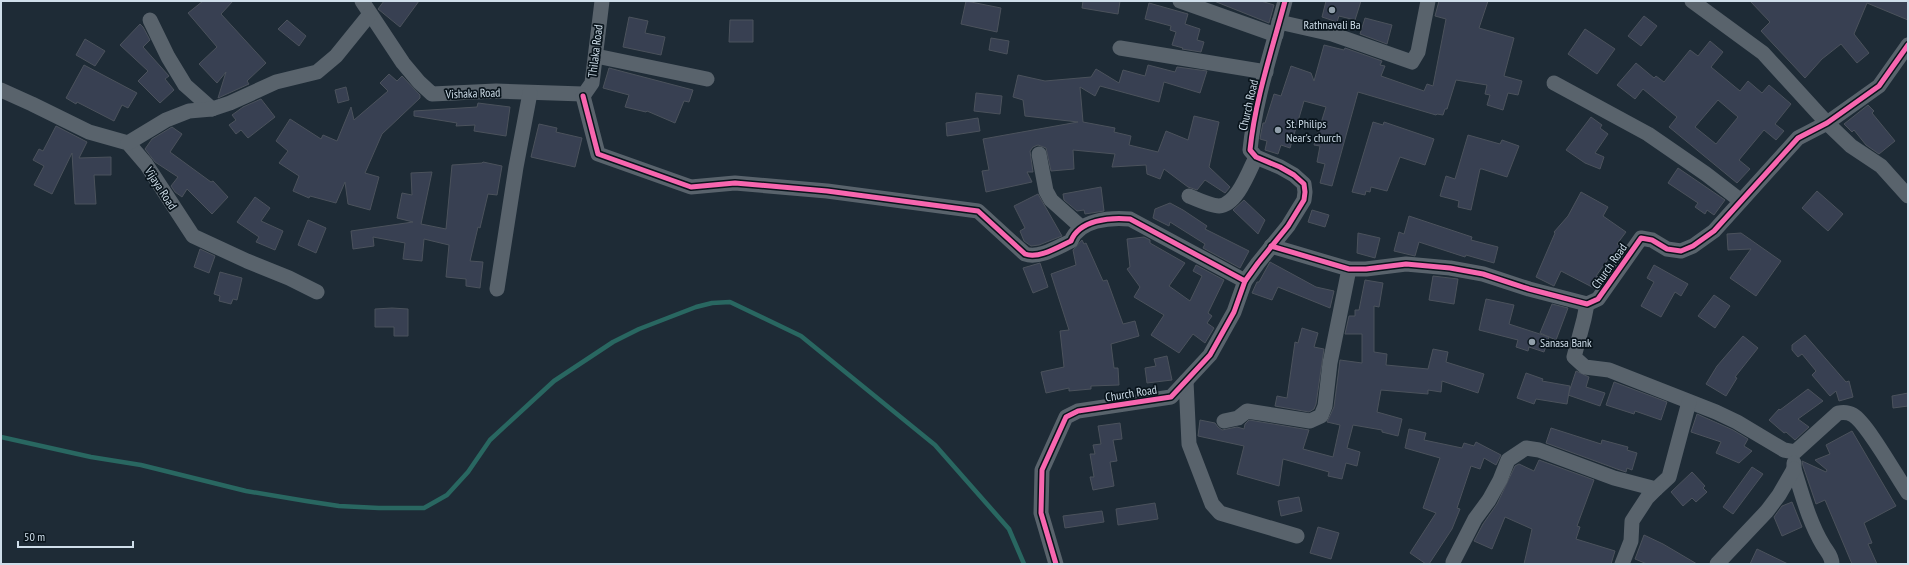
<svg xmlns="http://www.w3.org/2000/svg" width="1909" height="565" font-family="'PT Sans Narrow',sans-serif">
<rect width="100%" height="100%" fill="#1e2b36"/>
<g fill="none" stroke-linecap="round" stroke-linejoin="round">
<path stroke="#296761" stroke-width="4.5" d="M1 437 91 457 141 465 246 491 306 501 339 506 379 508H424L447 495 468 472 490 440 554 381 613 342 639 329 696 307 712 303 730 302 801 336 935 445 1009 529 1024 564"/>
</g>
<g fill="#384052" stroke="#4b525c" fill-rule="evenodd">
<path d="M203 1H233L221 14 266 63 247 81 249 84 218 98 226 72 217 83 199 64 217 47 188 13Z"/>
<path d="M384 1H419L400 27 378 9Z"/>
<path d="M966 1 1001 8 997 32 961 24Z"/>
<path d="M1083 1H1120L1118 14 1082 8Z"/>
<path d="M1214 1H1261L1274 5 1269 23Z"/>
<path d="M1326 1H1361L1355 20 1339 16 1337 22 1322 17Z"/>
<path d="M1439 1H1488L1479 28 1514 38 1504 76 1522 81 1518 95 1508 93 1503 110 1487 105 1490 95 1485 94 1487 85 1456 80 1447 109H1445L1443 115 1437 114 1436 115 1358 92 1332 186 1320 183 1325 164 1317 162 1320 146 1314 145 1326 107 1304 101 1290 148 1281 145 1278 154 1265 150 1267 141 1260 139 1261 133 1263 123H1265L1274 94 1281 96 1291 66 1311 73 1314 81 1324 45 1344 50 1345 48 1382 61 1380 65 1385 66 1381 76 1424 91 1427 84 1433 86 1446 19 1435 16Z"/>
<path d="M1750 1H1908V20L1867 3 1854 34 1869 53 1857 63 1841 44 1822 59 1805 78 1761 31 1770 22Z"/>
<path d="M1149 3 1188 14 1185 24 1200 29 1197 40 1204 42 1201 52 1182 49 1183 48 1172 45 1176 32 1170 30 1171 26 1145 19Z"/>
<path d="M1644 16 1657 26 1641 46 1628 36Z"/>
<path d="M629 17 648 21 645 33 665 37 661 55 623 47Z"/>
<path d="M1365 18 1392 25 1387 44 1360 34Z"/>
<path d="M287 20 306 36 299 46 278 29Z"/>
<path d="M730 20H753V42H729Z"/>
<path d="M140 24 143 27 150 40 143 47 169 76 165 79 174 90 160 103 138 81 148 71 120 45Z"/>
<path d="M1585 29 1615 49 1597 74 1568 54Z"/>
<path d="M991 38 1009 41 1007 54 989 50Z"/>
<path d="M85 39 105 51 95 66 76 55Z"/>
<path d="M1710 41 1723 52 1711 67 1740 91 1748 81 1762 93 1769 85 1791 104 1775 124 1784 131 1776 140 1764 130 1739 160 1750 169 1737 183 1669 127 1677 117 1643 89 1635 99 1617 85 1636 63 1654 78 1656 76 1664 82 1690 50 1698 56ZM1718 100 1738 117 1716 144 1695 127Z"/>
<path d="M84 65 137 93 128 108 122 105 114 121 77 102 76 104 66 98Z"/>
<path d="M1148 65 1175 72 1177 67 1207 71 1200 93 1164 82 1159 102 1100 86 1095 96 1080 87 1083 122 1115 128 1114 132 1131 136 1129 145 1158 152 1166 131 1188 140 1194 116 1219 122 1209 167 1230 187 1225 193 1205 180 1197 190 1188 187 1164 169 1160 179 1147 174 1146 165 1112 167 1115 154 1073 150 1074 169 1051 171 1046 148 1038 145 1033 147 1030 151 1033 172H1027L1032 182 986 192 982 171 989 170 983 139 1078 122 1025 116 1023 100 1013 97 1018 75 1045 81 1091 77 1096 69 1119 83 1123 70 1145 76Z"/>
<path d="M609 68 693 90 689 102 684 101 675 123 647 111 646 112 625 107 629 95 603 88Z"/>
<path d="M389 74 397 81 402 76 420 95V98L382 134 365 173 379 177 370 210 348 204 345 182 336 203 310 196 309 198 293 191 299 176 279 163 288 151 276 141 290 119 321 139 323 135 337 141 351 107 354 120 388 91 380 83Z"/>
<path d="M346 87 349 100 338 103 335 90Z"/>
<path d="M976 93 1002 96 1000 114 974 111Z"/>
<path d="M261 99 275 117 248 138 241 130 236 134 229 125 236 120 232 115 243 107Z"/>
<path d="M478 103 510 107 506 136 474 131 475 125 456 126 457 123 414 116V111L477 107Z"/>
<path d="M1868 105 1874 111 1872 113 1895 141 1879 154 1866 145 1854 130 1852 132 1844 124Z"/>
<path d="M1591 117 1602 125 1600 128 1608 134 1595 153 1604 157 1600 169 1585 163 1566 150Z"/>
<path d="M978 118 980 131 947 136 946 123Z"/>
<path d="M1373 122 1383 125 1384 122 1434 139 1425 165 1400 157 1387 191 1371 187 1370 192 1366 191 1365 195 1352 192Z"/>
<path d="M539 124 557 128 556 132 582 138 575 167 531 157Z"/>
<path d="M56 126 87 142 79 158 111 157V175H94L96 204H75L72 153 52 194 34 185 44 166 33 160 39 149 43 151Z"/>
<path d="M172 127 182 134 170 152 211 182 213 181 228 197 212 214 187 189 182 197 175 192 171 186 178 177 155 162 145 149 152 139Z"/>
<path d="M1468 135 1500 144 1502 140 1519 146 1507 177 1482 169H1480L1471 210 1458 207 1459 201 1440 196 1446 176 1455 179Z"/>
<path d="M483 162 502 166 497 195 488 194 480 228 478 227 470 261 483 262 480 288 466 286V279L446 277 449 245 424 239 422 261 403 259 405 243 373 237 374 246 353 249 351 231 413 222 397 218 402 193 412 195 411 173 432 172 421 224 446 229 452 165 482 163Z"/>
<path d="M1678 168 1725 200 1714 215 1707 210 1705 214 1695 207 1698 203 1668 183Z"/>
<path d="M1101 187 1104 211 1085 214 1084 210 1077 211 1064 200 1063 194Z"/>
<path d="M1817 191 1843 214 1828 231 1802 208Z"/>
<path d="M1581 192 1608 207 1603 216 1626 232 1617 244 1623 248 1616 258 1611 255 1596 276 1599 277 1594 288 1561 271 1554 286 1536 277 1555 233 1554 232 1568 216Z"/>
<path d="M1038 194 1062 236 1039 245 1031 246 1024 241 1020 231 1025 228 1014 206Z"/>
<path d="M255 197 270 208 261 221 283 231 275 250 256 242 259 237 237 222Z"/>
<path d="M1244 200 1265 220 1258 234 1233 210Z"/>
<path d="M1170 203 1183 210 1207 226 1205 229 1249 251 1240 268 1203 248 1205 244 1170 222 1169 226 1153 218 1155 209Z"/>
<path d="M1312 210 1329 215 1325 227 1308 222Z"/>
<path d="M1409 216 1472 237 1471 240 1498 247 1494 263 1466 255 1465 257 1419 242 1415 256 1394 251 1399 232 1404 234Z"/>
<path d="M308 220 326 228 316 253 298 245Z"/>
<path d="M1358 233 1380 238 1375 258 1357 253Z"/>
<path d="M1741 233 1781 261 1756 296 1730 278 1751 249 1728 250 1727 234Z"/>
<path d="M1144 237 1150 240V243L1185 263 1169 286 1190 301 1202 276 1193 271 1196 265 1224 280 1208 313 1212 316 1207 323 1214 328 1205 343 1193 334 1179 353 1151 335 1164 315 1134 297 1140 287 1127 269 1130 267 1127 239Z"/>
<path d="M1082 240 1084 244 1086 243 1103 281 1107 280 1123 324 1135 321 1139 336 1111 344 1114 368H1118L1119 385 1091 386V389L1069 391V388L1046 393 1041 372 1064 367 1060 331 1069 330 1051 274 1076 265 1073 250Z"/>
<path d="M200 249 215 256 209 273 194 267Z"/>
<path d="M1270 262 1316 287 1334 291 1330 308 1278 287 1272 300 1252 293 1257 282H1259Z"/>
<path d="M1040 263 1048 287 1033 293 1023 268Z"/>
<path d="M1654 265 1688 284 1681 296 1675 292 1661 317 1641 306 1654 282 1647 278Z"/>
<path d="M220 272 242 278 237 300 233 299 231 304 219 301 220 296 214 294Z"/>
<path d="M1433 276 1458 279 1454 304 1429 300Z"/>
<path d="M1365 280 1383 283 1379 307 1374 306V352L1387 354 1386 365 1428 369 1433 349 1448 352 1446 362 1484 374 1478 393 1442 381 1441 392 1428 390V394L1381 390 1377 412 1402 419 1398 436 1382 432V430L1353 425 1347 448 1360 452 1357 466 1346 463 1342 479 1328 476 1329 472 1283 459 1279 486 1237 474 1244 446 1198 436 1200 420 1215 423 1218 427 1222 430 1237 427 1244 429 1245 424 1249 420 1309 430 1303 449 1333 457 1340 425 1327 422 1334 407 1340 360 1362 363V334H1345L1349 316H1355V310H1359Z"/>
<path d="M1714 295 1730 306 1715 328 1698 316Z"/>
<path d="M1486 299 1514 305 1509 324 1549 337 1544 352 1529 347 1528 351 1516 347 1518 340 1479 330Z"/>
<path d="M1552 304 1568 308 1556 340 1540 333Z"/>
<path d="M392 308 408 309V336H394V327H375V309Z"/>
<path d="M1302 328 1318 333 1314 347 1324 349 1316 404 1314 409 1309 412 1275 406 1277 396 1287 398 1295 342 1298 343Z"/>
<path d="M1805 335 1846 382 1849 381 1853 397 1839 401 1836 391 1830 396 1812 375 1816 371 1802 354 1798 357 1792 350V345Z"/>
<path d="M1743 336 1758 348 1735 377 1737 378 1726 396 1706 384 1717 366Z"/>
<path d="M1167 356 1172 380 1147 383 1145 368 1156 366 1154 359Z"/>
<path d="M1576 371 1589 377 1586 387 1605 393 1600 406 1568 395Z"/>
<path d="M1526 373 1543 379 1542 381 1570 386 1567 404 1536 399 1534 404 1517 398Z"/>
<path d="M1614 382 1667 402 1661 420 1635 411 1634 414 1606 405Z"/>
<path d="M1808 389 1823 401 1798 419 1809 427 1795 440 1786 432 1784 433 1769 420 1779 409 1780 410Z"/>
<path d="M1908 393V406L1893 408 1892 396Z"/>
<path d="M1697 414 1733 430 1748 439 1744 446 1752 451 1739 463 1716 453 1721 442 1691 432Z"/>
<path d="M1120 423 1122 439 1113 440 1117 461 1110 462 1114 486 1093 490 1090 477H1094L1090 454H1095L1093 445 1101 444 1098 426Z"/>
<path d="M1551 428 1601 444 1602 440 1628 447 1627 450 1637 453 1632 470 1627 468 1626 472 1617 469 1546 443Z"/>
<path d="M1409 429 1426 433 1424 440 1462 448 1464 443 1474 446 1476 442 1501 455 1496 465 1484 458 1480 469 1471 466 1457 508 1460 509 1452 529 1429 564H1426L1410 553 1436 513 1423 508 1440 458 1405 448Z"/>
<path d="M1852 431 1896 506 1864 523 1872 543 1868 544 1877 564H1852L1825 500 1816 504 1803 466 1802 461 1826 472 1827 470 1815 460 1830 454 1826 445Z"/>
<path d="M1539 460 1594 480 1577 526 1580 527 1576 539 1615 551 1611 564H1524L1532 529 1505 517 1492 549 1474 541 1483 524 1497 504 1515 466 1519 464 1534 471Z"/>
<path d="M1752 467 1763 474 1733 514 1723 507Z"/>
<path d="M1692 472 1705 486 1703 488 1707 492 1696 502 1692 498 1683 506 1671 492Z"/>
<path d="M1299 497 1302 511 1281 516 1278 501Z"/>
<path d="M1792 502 1802 527 1782 536 1774 517 1782 506Z"/>
<path d="M1155 503 1158 519 1118 525 1116 509Z"/>
<path d="M1102 511 1104 522 1065 528 1063 516Z"/>
<path d="M1318 527 1339 533 1331 559 1310 553Z"/>
<path d="M1644 535 1663 544 1697 564H1647L1635 559Z"/>
<path d="M1757 549 1788 564H1750Z"/>
</g>
<g fill="none" stroke-linecap="round" stroke-linejoin="round">
<g stroke="#59636c" stroke-width="15">
<path d="M362 1 403 63 419 82 432 94 496 91 583 94V96L592 83 602 1"/>
<path d="M1180 1 1276 35"/>
<path d="M1692 1 1763 53 1827 123 1851 146 1881 166 1908 196"/>
<path d="M150 20 168 57 185 85 212 109"/>
<path d="M1279 22 1332 34 1412 62 1418 52 1428 1"/>
<path d="M1120 48 1266 72"/>
<path d="M596 56 707 79"/>
<path d="M1554 83 1648 134 1706 174 1741 201"/>
<path d="M1 90 32 104 89 132 128 143 146 164 193 236 247 261 289 278 317 292"/>
<path d="M583 96 598 154 691 187 735 183 827 191 978 211 1025 254C1039 259 1058 247 1071 241 1079 220 1110 217 1130 219L1245 281"/>
<path d="M128 143 166 120 189 111 212 109 230 103 276 82 317 72 336 56 370 14"/>
<path d="M1039 154 1046 191 1051 200 1081 227"/>
<path d="M1189 196C1196 199 1212 206 1219 206 1237 205 1249 171 1256 157"/>
<path d="M1271 246 1349 269H1366L1406 264 1450 268 1483 274 1529 289 1587 304 1598 299 1641 238 1652 240 1667 249 1681 251 1693 246 1714 231 1798 138 1827 123 1879 86 1908 45"/>
<path d="M497 289 516 167 530 93"/>
<path d="M1587 304 1584 319 1574 357 1585 367 1609 370 1716 412 1737 422 1784 450 1795 452 1838 413C1843 412 1848 412 1853 415 1867 423 1897 477 1908 493"/>
<path d="M1186 381 1189 444 1212 504 1220 513 1297 536"/>
<path d="M1224 421 1238 418 1247 411 1310 421 1321 416 1325 406 1330 363 1349 269"/>
<path d="M1794 463V469C1802 494 1809 522 1823 545 1827 552 1832 556 1832 564"/>
<path d="M1453 562 1475 519 1489 500 1500 480 1508 460 1526 448 1539 450 1614 478 1656 489 1669 477 1689 402"/>
<path d="M1056 564 1041 513 1042 470 1066 417 1078 411 1171 397 1210 355 1234 312 1245 281 1258 263 1288 226 1304 200 1305 192 1304 184 1294 175 1280 167 1256 157 1250 150C1255 100 1272 50 1285 1"/>
<path d="M1622 564 1631 541 1632 521 1647 498 1656 489"/>
<path d="M1717 564 1767 511 1779 495 1794 469"/>
</g>
<defs>
<g id="cycleway">
<path d="M583 96 598 154 691 187 735 183 827 191 978 211 1025 254C1039 259 1058 247 1071 241 1079 220 1110 217 1130 219L1245 281"/>
<path d="M1271 246 1349 269H1366L1406 264 1450 268 1483 274 1529 289 1587 304 1598 299 1641 238 1652 240 1667 249 1681 251 1693 246 1714 231 1798 138 1827 123 1879 86 1908 45"/>
<path d="M1056 564 1041 513 1042 470 1066 417 1078 411 1171 397 1210 355 1234 312 1245 281 1258 263 1288 226 1304 200 1305 192 1304 184 1294 175 1280 167 1256 157 1250 150C1255 100 1272 50 1285 1"/>
</g>
</defs>
<use href="#cycleway" stroke="#09141c" stroke-width="8"/>
<use href="#cycleway" stroke="#f766af" stroke-width="5"/>
</g>
<g fill="#919fab" stroke="#09141c" stroke-width="1.5">
<circle cx="1332" cy="10" r="4"/>
<circle cx="1278" cy="130" r="4"/>
<circle cx="1532" cy="342" r="4"/>
</g>
<g text-anchor="middle" dominant-baseline="central" stroke-width="3.5" stroke-linejoin="round" paint-order="stroke">
<g font-size="12" fill="#cfdeea" stroke="#09141c" text-anchor="start">
<text x="1332" y="24" text-anchor="middle">Rathnavali Ba</text>
<text x="1286" y="123">St. Philips<tspan x="1286" dy="14">Near's church</tspan></text>
<text x="1540" y="342">Sanasa Bank</text>
</g>
<g font-size="12" fill="#cfdeea" stroke="#09141c">
<text transform="translate(595 51) rotate(-83)">Thilaka Road</text>
<text transform="translate(473 93) rotate(-2)">Vishaka Road</text>
<text transform="translate(1248 105) rotate(-77)">Church Road</text>
<text transform="translate(161 188) rotate(57)">Vijaya Road</text>
<text transform="translate(1609 266) rotate(-55)">Church Road</text>
<text transform="translate(1131 393) rotate(-9)">Church Road</text>
</g>
</g>
<rect width="1909" height="565" fill="none" stroke="#cfdeea" stroke-width="4"/>
<path d="M18 541v6h115v-6" fill="none" stroke="#cfdeea" stroke-width="2"/>
<text x="24" y="541" font-size="12" fill="#cfdeea" stroke="#09141c" stroke-width="3" paint-order="stroke">50 m</text>
</svg>
